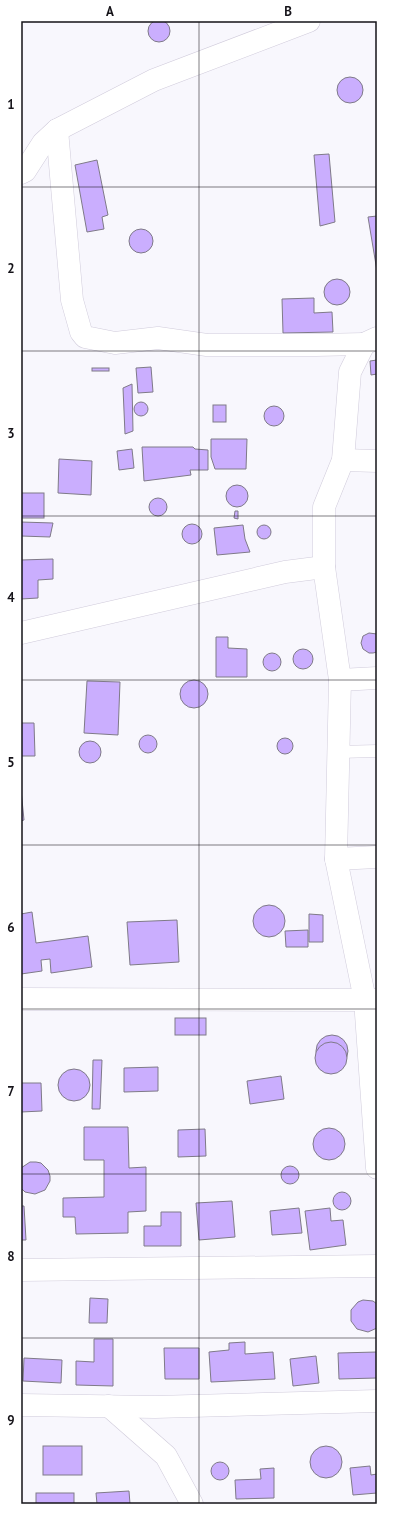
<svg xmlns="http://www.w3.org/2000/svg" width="398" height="1525" font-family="'PT Sans',sans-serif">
<rect width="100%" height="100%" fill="#f8f7fd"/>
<g fill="#caaefe" stroke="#7f7a88">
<circle cx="159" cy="31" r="11"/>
<circle cx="350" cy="90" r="13"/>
<path d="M329 154 335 222 320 226 314 155Z"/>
<path d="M97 160 108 215 102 217 104 229 87 232 75 165Z"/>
<path d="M377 216V271L368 217Z"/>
<circle cx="141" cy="241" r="12"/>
<circle cx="337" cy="292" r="13"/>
<path d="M314 298V313L332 312 333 332 283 333 282 299Z"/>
<path d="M377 360V374L371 375 370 361Z"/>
<path d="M151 367 153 392 138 393 136 368Z"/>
<rect x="92" y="368" width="17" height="3"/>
<path d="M132 384 133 431 125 434 123 388Z"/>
<circle cx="141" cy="409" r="7"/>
<rect x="213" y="405" width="13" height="17"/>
<circle cx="274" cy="416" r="10"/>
<path d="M211 439H247L246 469H215L211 457Z"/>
<path d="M142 447H193L195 449 208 450V470H190L191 475 144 481Z"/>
<path d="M132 449 134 468 119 470 117 451Z"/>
<path d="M59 459 92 461 91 495 58 493Z"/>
<circle cx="237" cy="496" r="11"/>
<rect x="21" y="493" width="23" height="25"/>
<circle cx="158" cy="507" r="9"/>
<path d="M235 511H238V519L234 518Z"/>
<path d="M21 522 53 523 50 537 21 536Z"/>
<circle cx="192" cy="534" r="10"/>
<circle cx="264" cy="532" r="7"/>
<path d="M243 525 245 539 250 552 217 555 214 528Z"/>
<path d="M53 559V579L38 580V598L21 599V560Z"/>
<path d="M369 633 377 634V652L373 653H369L363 649 361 643 363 636Z"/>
<path d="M216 637H228V648L247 649V677H216Z"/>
<circle cx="303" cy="659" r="10"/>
<circle cx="272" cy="662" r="9"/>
<circle cx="194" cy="694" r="14"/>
<path d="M87 681 120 682 118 735 84 733Z"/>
<path d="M21 723H34L35 756H21Z"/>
<circle cx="148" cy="744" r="9"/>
<circle cx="285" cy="746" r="8"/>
<circle cx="90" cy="752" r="11"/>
<path d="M21 790 24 820 21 821Z"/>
<circle cx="269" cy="921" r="16"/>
<path d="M32 912 36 943 88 936 92 967 51 973 50 959 41 960 42 971 21 974V914Z"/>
<path d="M309 914 323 915V942H309Z"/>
<path d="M177 920 179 962 130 965 127 922Z"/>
<path d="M308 930V947H286L285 931Z"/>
<rect x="175" y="1018" width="31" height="17"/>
<circle cx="332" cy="1051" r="16"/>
<circle cx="331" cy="1058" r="16"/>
<path d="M93 1060H102L100 1109H92Z"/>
<path d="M158 1067V1091L124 1092V1068Z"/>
<circle cx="74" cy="1085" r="16"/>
<path d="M281 1076 284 1099 250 1104 247 1081Z"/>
<path d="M21 1083H41L42 1111 21 1112Z"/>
<path d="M84 1127H128L129 1168 146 1167V1211L128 1212V1233L76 1234 75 1217H63V1198L104 1197V1160H84Z"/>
<circle cx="329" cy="1144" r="16"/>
<path d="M205 1129 206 1156 178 1157V1130Z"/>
<path d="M30 1162H36L41 1163 48 1170 50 1176V1181L45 1190 35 1194 25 1192 21 1188V1168Z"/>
<circle cx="290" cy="1175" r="9"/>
<circle cx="342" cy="1201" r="9"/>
<path d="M232 1201 235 1237 199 1240 196 1203Z"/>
<path d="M21 1206H24L26 1240H21Z"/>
<path d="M299 1208 302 1233 272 1235 270 1211Z"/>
<path d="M330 1208 331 1221 343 1220 346 1245 310 1250 305 1211Z"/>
<path d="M161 1212H181V1246H144V1226H161Z"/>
<path d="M90 1298 108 1299 107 1323H89Z"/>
<path d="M363 1300 373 1301 377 1304V1328L368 1332 357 1329 351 1321V1310L358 1302Z"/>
<path d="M94 1339H113V1386L76 1385V1361L94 1362Z"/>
<path d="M245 1342V1354L273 1352 275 1379 211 1382 209 1352 229 1350V1343Z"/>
<path d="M164 1348H199V1379H165Z"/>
<path d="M377 1352V1378L339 1379 338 1353Z"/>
<path d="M316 1356 319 1383 293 1386 290 1359Z"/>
<path d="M24 1358 62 1360 61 1383 23 1381Z"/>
<circle cx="326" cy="1462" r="16"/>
<rect x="43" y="1446" width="39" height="29"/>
<circle cx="220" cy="1471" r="9"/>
<path d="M370 1466 371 1475 377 1474V1493L353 1495 350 1468Z"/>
<path d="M274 1468V1498L236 1499 235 1480 261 1479 260 1469Z"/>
<path d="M129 1491 130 1504H97L96 1493Z"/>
<rect x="36" y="1493" width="38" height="11"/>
</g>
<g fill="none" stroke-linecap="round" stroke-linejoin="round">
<defs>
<path id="service" d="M338 752 377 751"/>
<g id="minor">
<path d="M57 130 72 300 81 332 85 337 115 343 158 338 207 345H316L364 344"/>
<path d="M21 173 25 171 43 143 57 130 154 80 309 21"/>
<path d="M377 338 364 344 350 372 343 460 324 507V567L340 680 336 859 365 1000 377 1168"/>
<path d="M343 460 377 461"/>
<path d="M21 633 285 572 324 567"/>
<path d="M340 680 377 678"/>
<path d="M336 859 377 857"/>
<path d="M21 999 377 1000"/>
<path d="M21 1270 377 1266"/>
<path d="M21 1405 155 1407 377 1401"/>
<path d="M109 1406 166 1456 192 1504"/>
</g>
</defs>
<use href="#service" stroke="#d0cbdb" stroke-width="13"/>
<use href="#minor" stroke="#d0cbdb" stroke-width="23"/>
<use href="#service" stroke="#fff" stroke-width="12"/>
<use href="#minor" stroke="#fff" stroke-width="22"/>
</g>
<path fill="none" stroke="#151319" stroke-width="1" stroke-opacity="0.55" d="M199 21V1504M21 187H377M21 351H377M21 516H377M21 680H377M21 845H377M21 1009H377M21 1174H377M21 1338H377"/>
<rect width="398" height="1525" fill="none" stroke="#ffffff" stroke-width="44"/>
<rect x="22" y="22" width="354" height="1481" fill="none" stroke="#151319" stroke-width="1.5"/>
<g font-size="13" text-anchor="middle" font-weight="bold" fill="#151319">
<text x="110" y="16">A</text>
<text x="288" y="16">B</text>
<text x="11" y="109">1</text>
<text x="11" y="273">2</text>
<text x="11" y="438">3</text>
<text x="11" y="602">4</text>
<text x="11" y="767">5</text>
<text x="11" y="932">6</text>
<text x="11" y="1096">7</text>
<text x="11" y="1261">8</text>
<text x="11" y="1425">9</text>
</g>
</svg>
